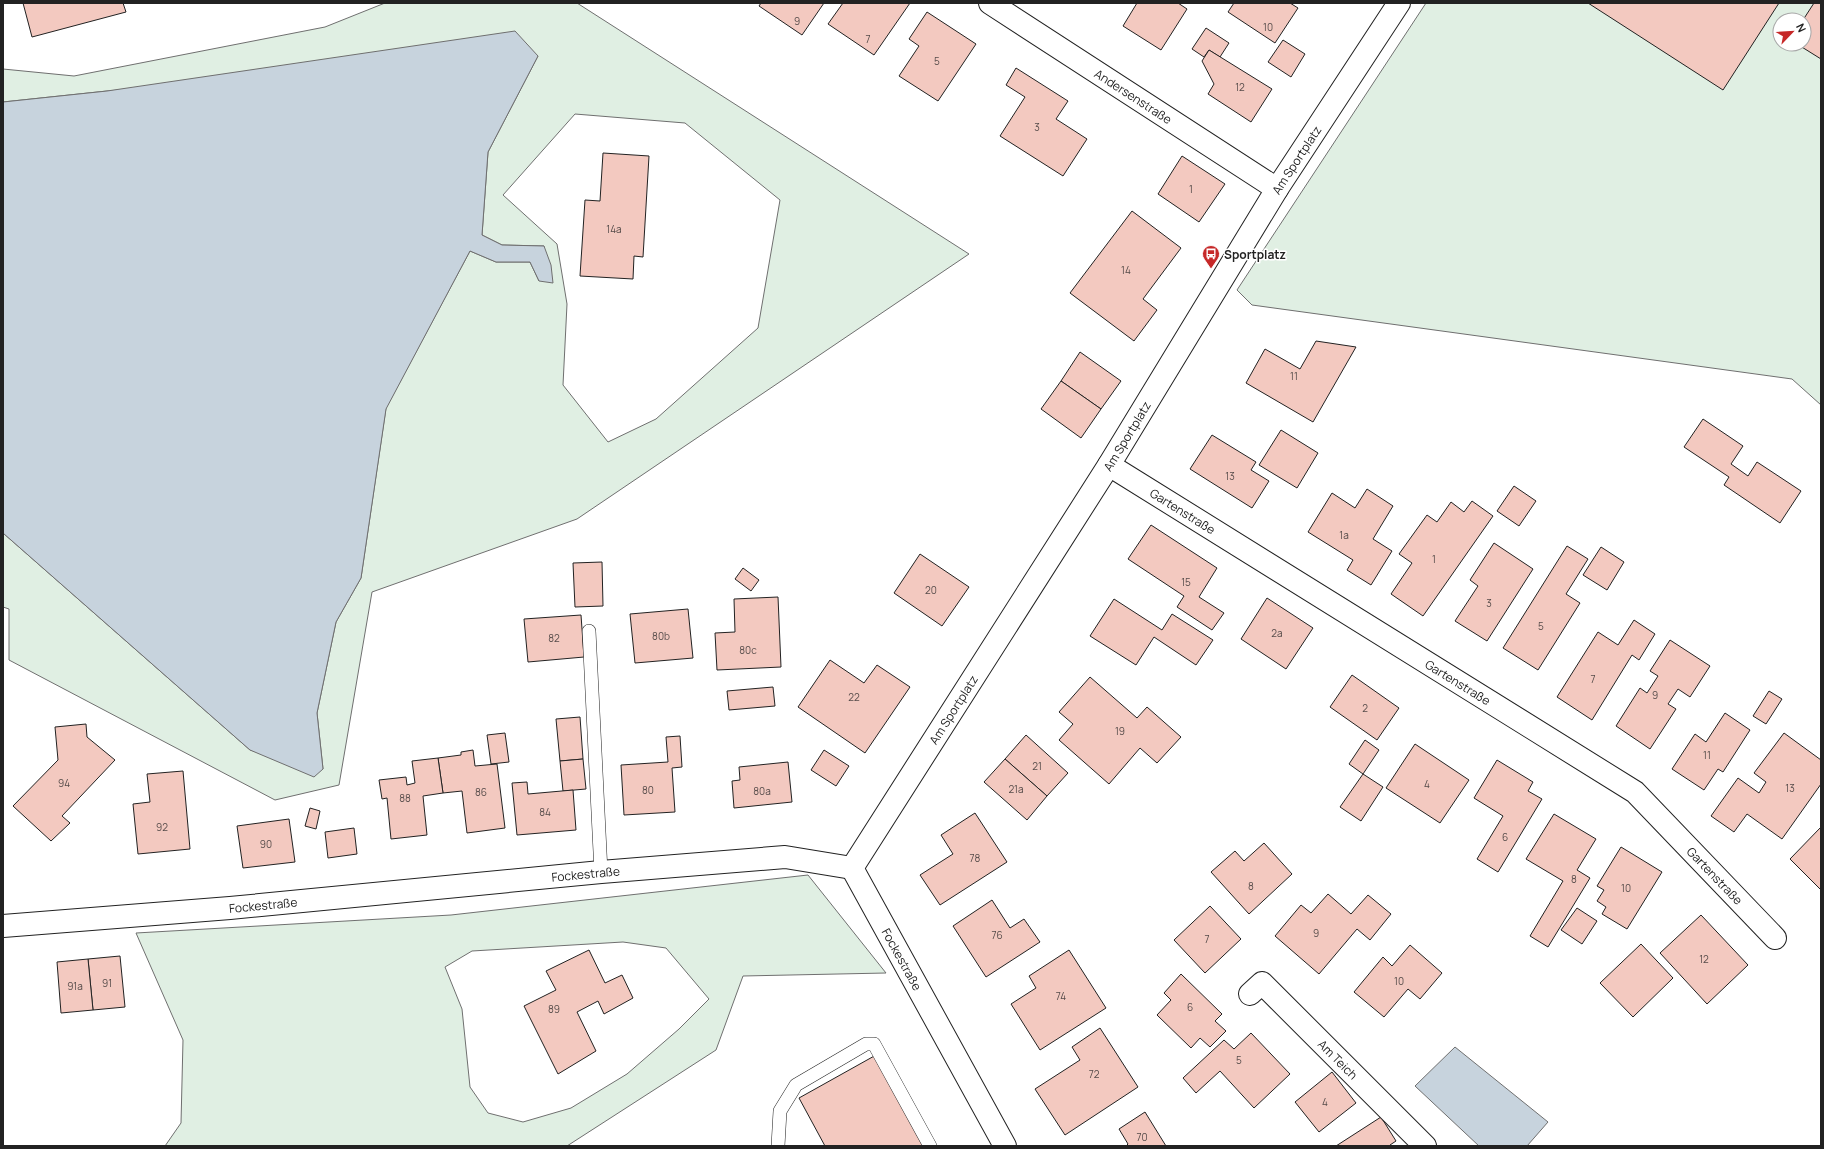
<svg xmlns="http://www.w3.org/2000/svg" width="1824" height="1149" font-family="Manrope,sans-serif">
<rect width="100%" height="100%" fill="#fff"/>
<g fill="#e0efe3" stroke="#6f6f6f" fill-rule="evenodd">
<path d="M385 3H577L969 254 577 519 372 592 339 785 275 800 9 660V609L3 607V533L250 750 323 769 317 713 336 622 361 578 386 408 470 251 496 262H530L539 281 544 246 502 245 482 235 488 152 538 56 107 91 3 102V69L74 76 325 27ZM575 114 685 123 780 200 758 328 656 419 608 442 563 385 567 304 557 244 503 195Z"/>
<path d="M1426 3H1821V405L1792 379 1252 305 1237 290ZM1780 20H1804V44H1780Z"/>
<path d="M808 875 886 973 743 976 716 1050 567 1146H165L181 1123 183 1040 136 933 451 915ZM623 942 666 948 709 999 679 1029 627 1074 571 1108 523 1122 488 1113 470 1087 462 1009 445 967 472 951Z"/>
</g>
<g fill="#c7d3dd" stroke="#6f6f6f">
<path d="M515 31 538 56 488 152 482 235 502 245 544 246 551 265 553 283 539 281 530 262H496L470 251 386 409 361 578 336 622 317 713 323 769 314 777 250 750 3 533V102L107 91Z"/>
<path d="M1455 1047 1548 1122 1527 1146H1479L1415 1086Z"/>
</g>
<g fill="#f3c9c0" stroke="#222">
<path d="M23 3H123L126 12 32 37Z"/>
<path d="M761 3H824L802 35 759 6Z"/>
<path d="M843 3H910L874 55 828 24Z"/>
<path d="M1137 3H1178L1187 9 1161 50 1123 26Z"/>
<path d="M1234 3H1290L1298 8 1275 43 1228 12Z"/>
<path d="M1588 3H1779L1723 90Z"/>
<path d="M1814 3H1821V59L1797 44H1804L1803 20Z"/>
<path d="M927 12 976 44 938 101 899 76 919 46 909 39Z"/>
<path d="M1206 28 1229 43 1220 57 1209 50 1204 57 1192 49Z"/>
<path d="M1283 40 1305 54 1291 77 1268 62Z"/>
<path d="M1209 50 1272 89 1251 122 1208 94 1214 84 1202 61Z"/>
<path d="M1016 68 1068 101 1056 119 1087 139 1063 176 1000 136 1025 97 1006 85Z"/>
<path d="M603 153 649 156 643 257 634 256 633 279 580 276 585 200 600 201Z"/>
<path d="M1182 156 1225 184 1199 222 1158 194Z"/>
<path d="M1132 211 1181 248 1143 299 1157 310 1134 341 1070 293Z"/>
<path d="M1316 341 1356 347 1313 422 1246 383 1265 349 1300 369Z"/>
<path d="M1080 352 1121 381 1101 409 1061 381Z"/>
<path d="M1061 381 1101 409 1081 438 1041 409Z"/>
<path d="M1703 419 1743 446 1731 464 1748 476 1757 462 1801 491 1780 523 1724 485 1729 477 1684 447Z"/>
<path d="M1281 430 1318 453 1297 488 1259 465Z"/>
<path d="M1212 435 1256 462 1251 470 1269 481 1252 508 1190 469Z"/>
<path d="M1514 486 1536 501 1519 526 1497 511Z"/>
<path d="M1367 489 1393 506 1373 539 1392 551 1371 585 1347 570 1353 560 1308 532 1332 493 1355 508Z"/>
<path d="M1472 501 1493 516 1423 616 1391 594 1412 563 1399 554 1427 515 1437 522 1451 502 1464 512Z"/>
<path d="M1151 525 1217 568 1199 597 1224 613 1212 630 1177 607 1184 596 1128 559Z"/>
<path d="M1494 543 1533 569 1487 641 1455 621 1478 586 1470 580Z"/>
<path d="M1567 546 1588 559 1566 594 1580 603 1538 670 1503 648Z"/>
<path d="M1601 547 1624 562 1607 590 1583 575Z"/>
<path d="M920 554 969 587 942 626 894 593Z"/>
<path d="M602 562 603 606 575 607 573 563Z"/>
<path d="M743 568 759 580 751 591 735 579Z"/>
<path d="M778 597 781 667 717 670 715 633 735 632 734 599Z"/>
<path d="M1267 598 1313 628 1286 669 1241 639Z"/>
<path d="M1114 599 1162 630 1172 614 1213 640 1196 665 1154 637 1136 665 1090 636Z"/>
<path d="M688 609 693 658 635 663 630 614Z"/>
<path d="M581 615 584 657 528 662 524 619Z"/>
<path d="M1634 620 1655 634 1639 660 1632 655 1592 720 1557 697 1598 632 1618 645Z"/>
<path d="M1670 640 1710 666 1690 697 1678 689 1668 704 1676 709 1650 749 1616 726 1640 688 1647 693 1658 676 1650 671Z"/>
<path d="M830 660 864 683 877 665 910 687 865 753 798 707Z"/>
<path d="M1352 675 1399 708 1377 740 1330 707Z"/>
<path d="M1090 677 1137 718 1147 707 1181 737 1157 763 1140 748 1109 784 1059 740 1073 724 1059 712Z"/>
<path d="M773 687 775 706 729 710 727 691Z"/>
<path d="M1769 691 1782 699 1766 724 1753 716Z"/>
<path d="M1725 713 1750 730 1723 772 1718 769 1704 790 1672 769 1695 734 1706 742Z"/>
<path d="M580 717 583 759 560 761 556 719Z"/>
<path d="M86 724 87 737 115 760 62 816 70 823 51 841 13 806 58 760 55 727Z"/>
<path d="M505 733 509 762 491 764 487 735Z"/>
<path d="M1784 733 1821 760V784L1782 839 1747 814 1734 832 1711 816 1738 778 1759 793 1766 782 1754 773Z"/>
<path d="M1026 735 1068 773 1047 796 1005 759Z"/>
<path d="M680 736 682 767 672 768 675 812 624 815 621 765 668 762 666 737Z"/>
<path d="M1365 740 1379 750 1363 774 1349 764Z"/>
<path d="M1415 744 1469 780 1440 823 1386 788Z"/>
<path d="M473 750 475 766 497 764 505 828 467 833 462 791 443 793 438 758 461 755V752Z"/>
<path d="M824 750 849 766 836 786 811 770Z"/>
<path d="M438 758 443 793 423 796 427 835 391 839 387 798 382 799 379 780 406 777 407 785 415 783 412 761Z"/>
<path d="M583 759 586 789 563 791 560 761Z"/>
<path d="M1005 759 1047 796 1027 820 984 782Z"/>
<path d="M1497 760 1533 782 1528 791 1542 799 1498 872 1477 859 1503 816 1474 798Z"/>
<path d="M788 762 792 802 734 808 732 781 740 780 739 767Z"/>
<path d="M183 771 190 849 138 854 133 804 150 802 147 774Z"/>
<path d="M1363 774 1383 787 1361 821 1340 807Z"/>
<path d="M527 782 528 794 573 790 576 830 517 835 512 783Z"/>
<path d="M310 808 320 811 316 829 305 826Z"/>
<path d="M975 813 1007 862 940 905 920 875 953 854 941 835Z"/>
<path d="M1554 814 1596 839 1577 870 1590 878 1548 947 1530 936 1563 881 1526 859Z"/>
<path d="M289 819 295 862 243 868 237 826Z"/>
<path d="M1821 827V890L1790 859Z"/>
<path d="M354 828 357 854 328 858 325 832Z"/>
<path d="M1264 843 1292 874 1249 914 1211 872 1235 851 1244 861Z"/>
<path d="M1621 847 1662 872 1627 929 1602 914 1606 907 1597 901 1604 890 1597 886Z"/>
<path d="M1328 894 1351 914 1368 895 1391 914 1370 940 1357 929 1319 974 1275 936 1301 905 1311 913Z"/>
<path d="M992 900 1010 928 1024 919 1040 942 986 977 953 926Z"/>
<path d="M1210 906 1241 939 1205 973 1174 940Z"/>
<path d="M1577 908 1597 921 1582 944 1561 930Z"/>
<path d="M1701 915 1748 965 1707 1004 1660 953Z"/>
<path d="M1641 944 1673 978 1633 1017 1600 983Z"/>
<path d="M1410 945 1442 973 1420 999 1408 989 1384 1017 1354 992 1383 957 1392 966Z"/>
<path d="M589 950 605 983 622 975 633 998 604 1014 598 1001 577 1012 596 1051 558 1074 524 1006 556 990 546 971Z"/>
<path d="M1069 950 1106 1008 1040 1050 1011 1004 1036 988 1029 976Z"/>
<path d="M120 956 125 1007 93 1010 88 959Z"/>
<path d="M88 959 93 1010 61 1013 57 962Z"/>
<path d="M1181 974 1222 1014 1215 1021 1226 1031 1210 1047 1200 1038 1191 1048 1157 1015 1171 1000 1164 993Z"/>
<path d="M1100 1028 1138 1087 1065 1135 1035 1089 1080 1060 1072 1047Z"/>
<path d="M1251 1033 1290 1074 1254 1108 1220 1071 1196 1093 1183 1078 1224 1040 1234 1049Z"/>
<path d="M876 1055 926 1146H825L799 1098Z"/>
<path d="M1332 1072 1356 1103 1319 1132 1295 1102Z"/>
<path d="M1145 1112 1166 1146H1126L1128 1144 1119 1129Z"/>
<path d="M1381 1117 1396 1141 1390 1145 1391 1146H1336Z"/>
</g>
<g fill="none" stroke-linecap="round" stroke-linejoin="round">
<defs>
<g id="lane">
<path d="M589 631 601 872"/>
<path d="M778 1146 780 1111 796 1085 866 1044H874L930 1146"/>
</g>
<g id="street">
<path id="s1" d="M990 3 1277 189"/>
<path id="s2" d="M1109 465 1635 792 1775 938"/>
<path id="s3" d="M852 868 1109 465 1277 189 1399 3"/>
<path id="s4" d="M852 868 1005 1146"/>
<path id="s5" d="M3 926 230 908 601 872 785 857 852 868"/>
<path id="s6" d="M1250 994 1262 983 1425 1146"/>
</g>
</defs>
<use href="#lane" stroke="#222" stroke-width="14"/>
<use href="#street" stroke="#222" stroke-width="24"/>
<use href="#lane" stroke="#fff" stroke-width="13"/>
<use href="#street" stroke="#fff" stroke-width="22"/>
</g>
<defs>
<symbol id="bus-pin" viewBox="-11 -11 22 30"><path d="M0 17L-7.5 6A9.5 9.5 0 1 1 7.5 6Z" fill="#c62828" stroke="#fff"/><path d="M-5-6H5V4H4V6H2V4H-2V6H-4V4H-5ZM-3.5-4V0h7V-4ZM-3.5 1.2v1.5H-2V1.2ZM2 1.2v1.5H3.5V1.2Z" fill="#fff"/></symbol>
</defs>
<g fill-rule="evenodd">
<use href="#bus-pin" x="1201" y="244" width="20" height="27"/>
</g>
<g text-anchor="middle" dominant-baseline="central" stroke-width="3" stroke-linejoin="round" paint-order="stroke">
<g font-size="10" fill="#564c4a">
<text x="797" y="21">9</text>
<text x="1268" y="27">10</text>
<text x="868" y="39">7</text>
<text x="937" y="61">5</text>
<text x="1240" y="87">12</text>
<text x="1037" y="127">3</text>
<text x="1191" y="189">1</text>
<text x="614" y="229">14a</text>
<text x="1126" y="270">14</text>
<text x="1294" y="376">11</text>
<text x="1230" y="476">13</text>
<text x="1344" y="535">1a</text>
<text x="1434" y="559">1</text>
<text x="1186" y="582">15</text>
<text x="931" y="590">20</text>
<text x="1489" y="603">3</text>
<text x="1541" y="626">5</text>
<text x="1277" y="633">2a</text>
<text x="661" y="636">80b</text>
<text x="554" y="638">82</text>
<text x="748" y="650">80c</text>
<text x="1593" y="679">7</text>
<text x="1655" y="695">9</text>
<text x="854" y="697">22</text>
<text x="1365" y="708">2</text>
<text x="1120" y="731">19</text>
<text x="1707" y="755">11</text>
<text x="1037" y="766">21</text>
<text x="64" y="783">94</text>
<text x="1427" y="784">4</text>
<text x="1790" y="788">13</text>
<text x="1016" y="789">21a</text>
<text x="648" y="790">80</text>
<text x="762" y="791">80a</text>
<text x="481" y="792">86</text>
<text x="405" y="798">88</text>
<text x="545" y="812">84</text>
<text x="162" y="827">92</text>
<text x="1505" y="837">6</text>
<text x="266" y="844">90</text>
<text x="975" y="858">78</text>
<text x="1574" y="879">8</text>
<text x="1251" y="886">8</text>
<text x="1626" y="888">10</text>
<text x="1316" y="933">9</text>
<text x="997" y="935">76</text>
<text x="1207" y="939">7</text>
<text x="1704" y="959">12</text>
<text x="1399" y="981">10</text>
<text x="107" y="983">91</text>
<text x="75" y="986">91a</text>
<text x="1061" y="996">74</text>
<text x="1190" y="1007">6</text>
<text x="554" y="1009">89</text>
<text x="1239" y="1060">5</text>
<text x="1094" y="1074">72</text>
<text x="1325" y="1102">4</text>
<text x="1142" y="1137">70</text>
</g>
<g font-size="12" fill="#222" stroke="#fff">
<text stroke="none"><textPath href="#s1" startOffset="171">Andersenstraße</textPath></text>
<text stroke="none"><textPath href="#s3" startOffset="836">Am Sportplatz</textPath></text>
<text stroke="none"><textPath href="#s3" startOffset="512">Am Sportplatz</textPath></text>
<text stroke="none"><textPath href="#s2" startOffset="87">Gartenstraße</textPath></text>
<text stroke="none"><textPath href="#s2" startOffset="411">Gartenstraße</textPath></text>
<text stroke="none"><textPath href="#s3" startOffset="188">Am Sportplatz</textPath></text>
<text stroke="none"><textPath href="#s5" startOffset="585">Fockestraße</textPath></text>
<text stroke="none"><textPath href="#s2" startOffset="735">Gartenstraße</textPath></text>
<text stroke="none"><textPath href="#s5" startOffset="261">Fockestraße</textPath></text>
<text stroke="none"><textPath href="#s4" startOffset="104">Fockestraße</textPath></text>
<text stroke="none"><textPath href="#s6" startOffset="124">Am Teich</textPath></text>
</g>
<g font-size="12" font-weight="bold" fill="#222" stroke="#fff" text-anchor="start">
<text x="1224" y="254">Sportplatz</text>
</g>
</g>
<rect width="1824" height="1149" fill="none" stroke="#222222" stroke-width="8"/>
<g transform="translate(1792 32) rotate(65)"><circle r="19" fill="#ffffff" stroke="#a7a7a7"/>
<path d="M0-3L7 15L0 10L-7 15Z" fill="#c62828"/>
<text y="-6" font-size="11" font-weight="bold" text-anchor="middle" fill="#222222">N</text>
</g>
</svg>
